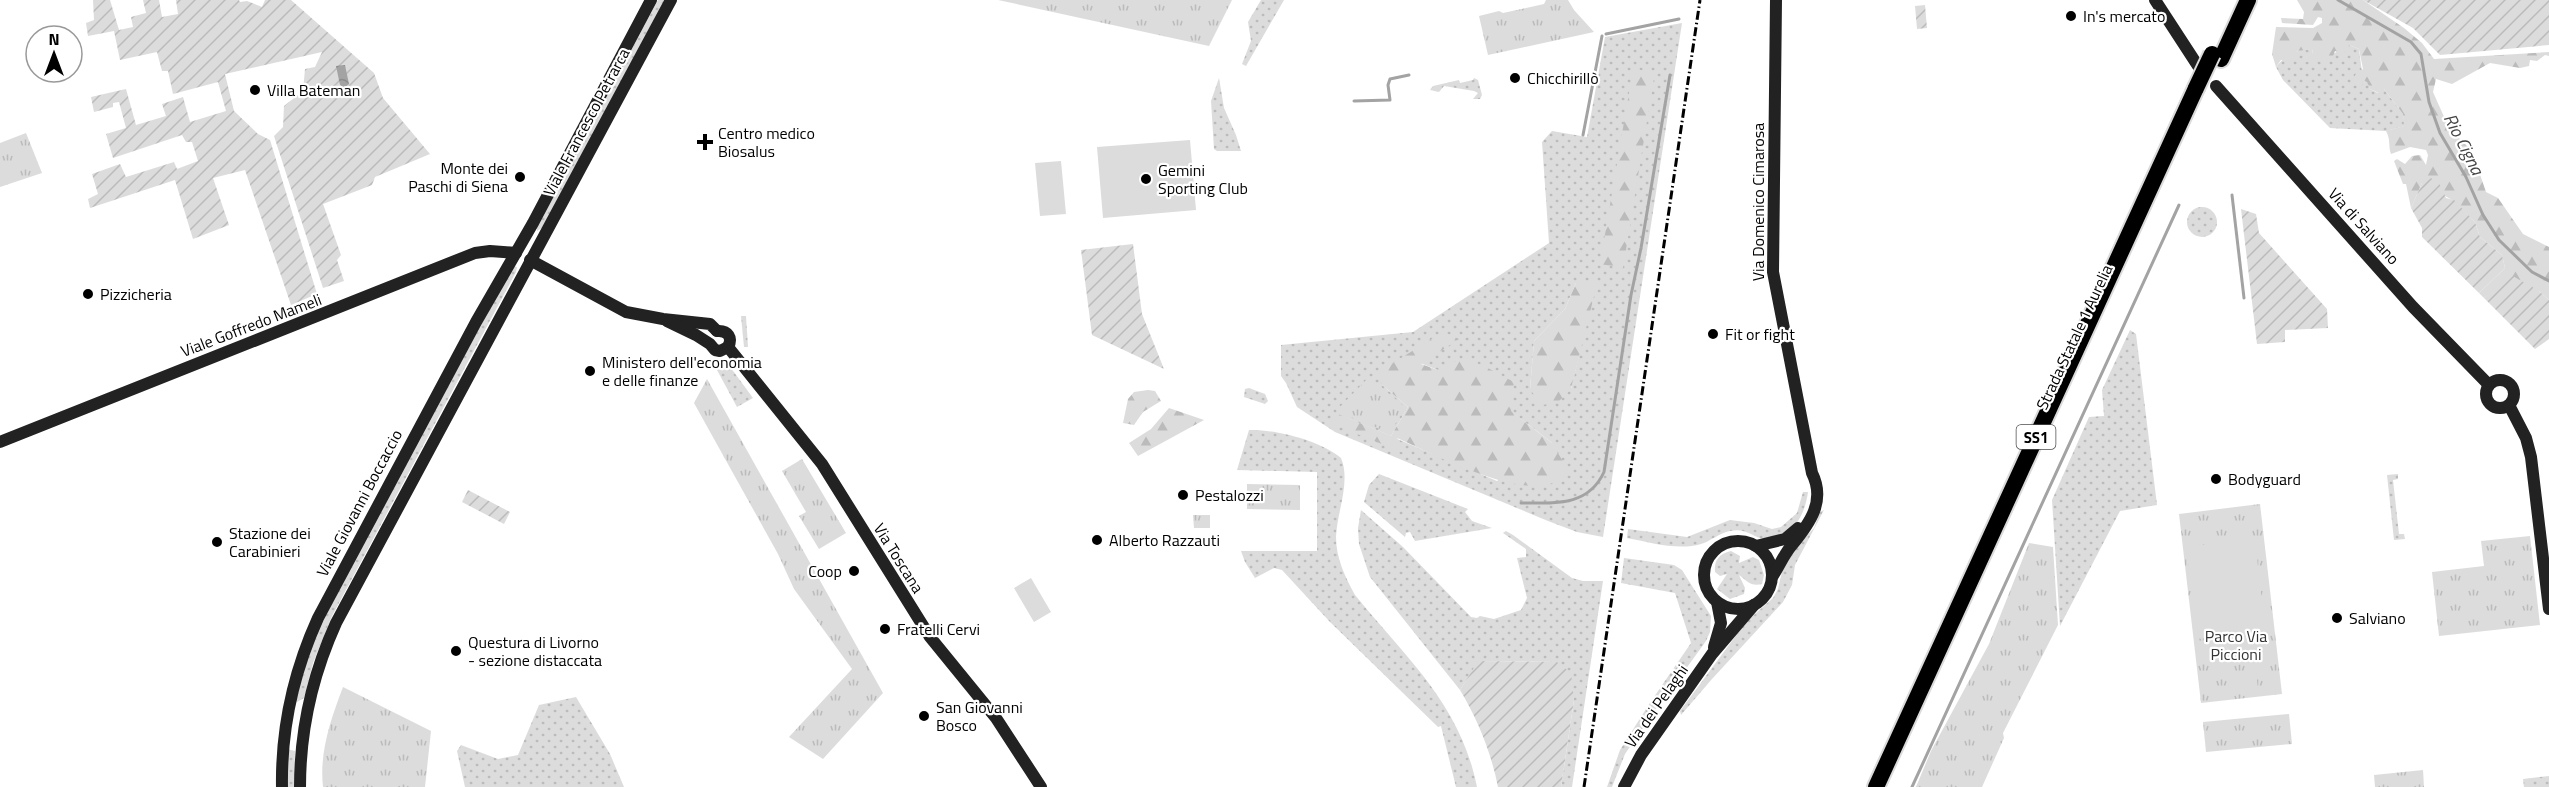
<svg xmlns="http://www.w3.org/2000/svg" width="2549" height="787" font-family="'Titillium Web',sans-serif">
<defs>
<pattern id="grass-dots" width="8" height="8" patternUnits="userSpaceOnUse" patternTransform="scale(1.5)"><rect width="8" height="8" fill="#dcdcdc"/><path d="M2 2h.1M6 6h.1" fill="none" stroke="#bbb" stroke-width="1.8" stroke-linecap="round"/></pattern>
<pattern id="forest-firs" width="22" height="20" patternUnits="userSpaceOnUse" patternTransform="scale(1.5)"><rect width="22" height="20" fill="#dcdcdc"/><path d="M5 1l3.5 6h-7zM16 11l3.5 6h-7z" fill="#bbb"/></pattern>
<pattern id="park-tufts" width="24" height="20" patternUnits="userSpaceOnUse" patternTransform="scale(1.5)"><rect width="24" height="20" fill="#dcdcdc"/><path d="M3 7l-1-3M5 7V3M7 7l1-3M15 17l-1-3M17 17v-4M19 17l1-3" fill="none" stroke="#bbb"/></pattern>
<pattern id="garden-furrows" width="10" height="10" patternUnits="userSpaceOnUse" patternTransform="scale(1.5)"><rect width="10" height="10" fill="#dcdcdc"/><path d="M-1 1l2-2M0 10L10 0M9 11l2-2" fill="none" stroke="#bbb"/></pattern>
<pattern id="water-waves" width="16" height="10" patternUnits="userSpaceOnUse" patternTransform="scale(1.5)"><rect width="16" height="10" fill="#a3a3a3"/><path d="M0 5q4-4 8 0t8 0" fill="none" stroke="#8b8b8b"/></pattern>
</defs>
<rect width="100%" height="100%" fill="#fff"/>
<g fill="url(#grass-dots)" fill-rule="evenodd">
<path d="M658 0H666L542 228 537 231V227Z"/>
<path d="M1261 0H1284L1246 66 1242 64 1251 41 1248 22Z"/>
<path d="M1682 23 1603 537 1577 532 1548 521 1335 432 1297 407 1286 383 1281 376V345L1413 332 1549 243 1542 142 1552 131 1587 137 1605 37ZM1576 283 1579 355 1571 389H1530L1534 341 1565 309ZM1420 363C1469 380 1512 411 1552 443L1497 481 1338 414 1391 436 1408 407 1381 384Z"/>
<path d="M2349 45 2359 49 2363 80 2367 81 2370 89 2378 93 2380 89H2384L2403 114 2405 126 2386 131 2330 128 2283 80 2276 67C2285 56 2297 48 2313 49L2312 55 2303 58 2333 54Z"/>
<path d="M1219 78 1224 108 1236 135 1241 151H1217L1214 149 1211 101Z"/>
<path d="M1474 78 1478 80 1482 95 1480 99H1473L1478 93 1474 91 1444 86 1439 92 1430 90 1433 86 1459 80 1460 83 1473 80Z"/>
<circle cx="2202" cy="222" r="15"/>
<path d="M513 266 517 267 516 272 332 616 313 663 304 698 297 702 295 699 316 629Z"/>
<path d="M741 316H746L748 347H744Z"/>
<path d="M2130 330 2136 334 2157 505 2120 511 2060 626 2052 500 2089 417 2104 416 2102 390Z"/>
<path d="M721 359 728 364 753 398 737 407 717 370Z"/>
<path d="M1249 388 1265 394 1268 401 1265 404 1244 397 1245 389Z"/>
<path d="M1249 430C1275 429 1321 441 1341 458 1351 482 1337 511 1336 537 1336 558 1345 577 1355 595 1406 658 1460 703 1477 787H1456L1441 726 1438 727 1330 622 1282 570 1274 568 1255 578 1245 562 1241 551H1317V472L1237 470Z"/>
<path d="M1379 474 1468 509 1465 512 1472 521 1492 528 1415 541 1410 532 1406 533 1405 537 1364 502 1369 485Z"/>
<path d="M2398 474V479L2393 480 2399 534H2404L2405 539 2394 540 2387 475Z"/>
<path d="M1803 492H1808C1805 514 1793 540 1766 539 1753 538 1746 527 1730 531 1719 533 1711 541 1701 544 1678 551 1649 542 1627 538L1628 529 1687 537 1730 520 1754 523 1772 529 1781 527 1797 513Z"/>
<path d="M1361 510 1403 547 1471 617 1477 618 1480 616 1494 619 1521 610 1527 598 1517 558 1526 557V549L1503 533 1506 531 1513 535 1572 578 1583 581H1603L1572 787H1561L1574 700 1557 662 1479 661 1460 690 1370 577 1359 544 1358 528Z"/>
<path d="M1824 510 1795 565 1792 585 1783 602 1712 679 1681 715 1680 711 1746 622 1773 598 1778 589 1782 572 1796 547 1814 528 1820 512Z"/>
<path d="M1731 551 1740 556 1739 563 1753 557 1759 560 1764 575 1762 584C1751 587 1747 581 1739 575L1745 588 1744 594 1730 599 1717 589 1727 574 1720 576 1715 572C1714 560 1719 554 1731 551Z"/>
<path d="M1624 558 1674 565 1682 570 1711 616 1710 632 1706 641 1662 702 1654 697 1691 643 1675 593 1621 583Z"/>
<path d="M576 697 610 754 624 787H465L457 751 461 745 498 759 518 755 539 705Z"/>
<path d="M1653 698 1660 703 1625 754 1612 787H1607L1620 750Z"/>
<path d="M287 749 295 751 294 787H286Z"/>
<path d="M2549 776V787H2524L2523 779Z"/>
</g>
<g fill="url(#forest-firs)">
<path d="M2297 0H2363L2404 28 2422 43 2434 59 2549 52V56L2545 55 2537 61 2530 60 2529 66 2520 68 2490 63 2452 84 2436 79 2433 92 2449 128 2472 151 2486 192 2498 198 2523 234 2549 247V300L2539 291H2494L2484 298 2479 293 2505 268 2502 255 2480 237 2475 222 2454 201 2422 183 2411 208 2406 184H2403L2394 161 2397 159 2405 164 2412 156 2420 155 2426 165 2428 155 2426 150 2410 147 2391 154C2388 146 2391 140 2386 131L2404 126 2403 114 2384 89H2380L2379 93 2370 89 2367 82 2363 80 2362 86H2358L2354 80 2355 75 2363 69 2359 49 2349 45 2343 54 2335 51 2331 61 2305 62 2303 58 2312 54 2313 49 2297 51 2290 61 2281 60 2276 67 2272 54 2276 27 2313 28 2322 23V18L2318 17 2313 25 2282 23 2281 18 2303 19 2304 12Z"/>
<path d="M1633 69 1655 72 1623 268 1600 264Z"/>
<path d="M1588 281 1597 284 1571 389 1557 403 1541 405 1530 389 1534 341 1565 309 1576 283Z"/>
<path d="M1443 332 1459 339 1421 364 1438 370C1466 349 1487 369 1514 382L1511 411 1552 443 1568 470C1564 474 1559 480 1555 482 1519 500 1432 453 1397 438L1405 449 1404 453 1330 423 1338 414 1391 436 1408 407 1381 384 1380 371Z"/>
<path d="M1148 390 1155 391 1161 401 1143 412 1134 425 1123 423 1128 399 1134 392Z"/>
<path d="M1169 408 1204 420 1138 456 1129 443 1151 429Z"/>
</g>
<g fill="url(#park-tufts)">
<path d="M998 0H1232L1209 46Z"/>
<path d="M1546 0H1568L1574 10 1594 32 1488 55 1479 16 1499 11 1503 13 1544 4Z"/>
<path d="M26 133 42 173 0 187V143Z"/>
<path d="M1369 377 1405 407 1390 433 1336 411Z"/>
<path d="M707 379 883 693 823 759 789 737 852 669 794 589 778 554 694 403Z"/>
<path d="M802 459 846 533 819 549 799 516 806 512 782 471Z"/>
<path d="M1247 484 1300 485V510L1247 509Z"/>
<path d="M2260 504 2282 694 2201 703 2179 514Z"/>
<path d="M1193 515H1210V528H1194Z"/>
<path d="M2530 536 2540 625 2439 636 2432 572 2484 566 2481 541Z"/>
<path d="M2029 543 2053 547 2058 625 2003 733 2004 738 1982 787H1916L1931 751 1989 644Z"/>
<path d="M343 687 431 731 425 787H323C319 752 331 719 343 687Z"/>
<path d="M2289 714 2292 744 2206 752 2203 722Z"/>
<path d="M2423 770 2424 787H2375L2374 775Z"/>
</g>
<g fill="url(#garden-furrows)">
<path d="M93 0H110L119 30 133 27 131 17 146 13 143 0H159L162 17 178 14 176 0H239L240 2 247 1 262 7 265 0H291L374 73 383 98 430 154 375 177 372 185 323 204 341 255 337 260 344 281 323 288 274 136 283 127 284 106 303 91 305 69 315 67 322 52 225 74 234 111 258 134 270 140 317 294 291 305 245 170 213 178 229 225 193 239 175 180 90 208 88 199 98 194 92 174 120 164 126 177 174 162 177 169 198 161 192 142H186L182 135 113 158 106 134 126 128 119 102 113 103V107L94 112 91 97 126 89 136 125 166 116 162 104 183 97 190 122 226 111 218 82 173 94 168 71H162L157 52 120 60 114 31 88 36 86 23 94 20Z"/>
<path d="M2363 0H2549V45L2440 55 2413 28Z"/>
<path d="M1925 5 1927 28 1917 29 1915 6Z"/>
<path d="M2431 178 2439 183 2446 198 2454 200 2475 222 2480 237 2502 255 2505 268 2479 293 2422 237V228L2411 208 2422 183Z"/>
<path d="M2241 209 2256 214 2259 233 2327 309 2328 328 2285 330V342L2257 344Z"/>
<path d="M1133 244 1142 314 1164 369 1092 335 1081 250Z"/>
<path d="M2511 275 2539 291 2549 300V339L2535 349 2484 298Z"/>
<path d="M468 490 510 512 504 524 462 502Z"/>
<path d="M1478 661 1557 662 1571 673 1574 700 1561 787H1498C1491 752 1478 720 1460 690Z"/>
</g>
<g fill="#dcdcdc">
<path d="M1190 140 1196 210 1103 218 1097 147Z"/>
<path d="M1061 161 1066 214 1040 216 1035 163Z"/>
<path d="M2255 539 2265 631 2197 639 2186 547Z"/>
<path d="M1031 578 1051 612 1034 622 1014 588Z"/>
<path d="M2254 646 2256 663 2226 666 2224 649Z"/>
<path d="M2256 672 2258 689 2228 692 2226 675Z"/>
</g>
<path fill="url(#water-waves)" d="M345 65 349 84 345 88 340 85 336 66Z"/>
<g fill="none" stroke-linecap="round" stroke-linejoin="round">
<g stroke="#a3a3a3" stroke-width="3">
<path d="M2338 0 2411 42 2421 54 2429 102 2440 133 2466 177 2483 215 2499 240 2532 272 2549 281"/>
<path d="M1606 34 1679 19"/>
<path d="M1354 101 1390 100 1388 85 1390 79 1409 75"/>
<path d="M1583 135 1602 36"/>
<path d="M2232 195 2244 298"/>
<path d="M1521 503C1554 503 1588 507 1604 472L1631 295 1641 248 1670 75"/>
<path d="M1912 787 2179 205"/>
</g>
<defs>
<g id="highway">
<path d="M2221 59 2248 0"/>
<path d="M1876 787 2196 88"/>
</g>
</defs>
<use href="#highway" stroke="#dbdbdb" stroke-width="20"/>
<g stroke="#222" stroke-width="12">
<path d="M2155 0 2198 66"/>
<path d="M2216 86 2413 307 2489 385"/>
<path d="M530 260 626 312 663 319 710 324 717 331"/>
<path d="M667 321 696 335 710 344 715 350 720 351 728 347"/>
<path d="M717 331C728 330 733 338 728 347"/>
<path d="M728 347 822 464 930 637 996 718 1041 787"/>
<circle cx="2500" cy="394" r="14"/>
<path d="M2509 405 2526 438 2531 457 2549 609"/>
<path d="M0 442 475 253 490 251 516 253"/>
<circle cx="1738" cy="575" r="34"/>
<path d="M1756 546 1785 539 1798 528"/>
<path d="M1772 577C1779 567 1784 554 1792 545 1810 523 1826 501 1812 473L1773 272 1776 0"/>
<path d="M1714 647 1721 623 1717 602"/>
<path d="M282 787C281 728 294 671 318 618L476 322 533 223 651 0"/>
<path d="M300 787C300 729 312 676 336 623L671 0"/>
<path d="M1624 787 1641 755 1712 654 1754 605"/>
</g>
<use href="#highway" stroke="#000" stroke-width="16"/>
<path stroke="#000" stroke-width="3" stroke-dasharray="9 3 1.5 3" stroke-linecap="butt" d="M1584 787 1700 0"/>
<defs>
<path id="highway-bridge" d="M2196 88 2212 54"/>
</defs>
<use href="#highway-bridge" stroke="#dbdbdb" stroke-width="20" stroke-linecap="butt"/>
<use href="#highway-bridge" stroke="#000" stroke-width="16"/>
</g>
<g fill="#000" stroke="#fff" stroke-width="2">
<circle cx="2071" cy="16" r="6"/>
<circle cx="1515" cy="78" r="6"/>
<circle cx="255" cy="90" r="6"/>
<path d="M702 133h6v6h6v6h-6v6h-6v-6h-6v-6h6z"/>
<circle cx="520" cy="177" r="6"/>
<circle cx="1146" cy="179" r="6"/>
<circle cx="88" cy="294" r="6"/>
<circle cx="1713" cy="334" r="6"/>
<circle cx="590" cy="371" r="6"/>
<circle cx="2216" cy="479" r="6"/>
<circle cx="1183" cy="495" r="6"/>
<circle cx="1097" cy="540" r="6"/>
<circle cx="217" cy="542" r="6"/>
<circle cx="854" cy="571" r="6"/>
<circle cx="2337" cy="618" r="6"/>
<circle cx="885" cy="629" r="6"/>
<circle cx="456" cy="651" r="6"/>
<circle cx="924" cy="716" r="6"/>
</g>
<g text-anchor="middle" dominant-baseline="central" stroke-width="4.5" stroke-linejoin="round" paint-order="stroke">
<rect fill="#fff" stroke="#4c4c4c" stroke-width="1.5" x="2016.5" y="425" width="39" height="24" rx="4.5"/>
<g font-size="15" font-weight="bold" fill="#000">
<text x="2036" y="437">SS1</text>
</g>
<g font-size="16" fill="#000" stroke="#fff" text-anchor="start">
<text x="2083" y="16">In's mercato</text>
<text x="1527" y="78">Chicchirillò</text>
<text x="267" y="90">Villa Bateman</text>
<text x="718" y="133">Centro medico<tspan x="718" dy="18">Biosalus</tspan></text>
<text x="508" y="168" text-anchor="end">Monte dei<tspan x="508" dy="18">Paschi di Siena</tspan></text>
<text x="1158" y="170">Gemini<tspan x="1158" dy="18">Sporting Club</tspan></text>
<text x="100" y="294">Pizzicheria</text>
<text x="1725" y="334">Fit or fight</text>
<text x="602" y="362">Ministero dell'economia<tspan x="602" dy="18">e delle finanze</tspan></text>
<text x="2228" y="479">Bodyguard</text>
<text x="1195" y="495">Pestalozzi</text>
<text x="229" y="533">Stazione dei<tspan x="229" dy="18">Carabinieri</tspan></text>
<text x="1109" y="540">Alberto Razzauti</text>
<text x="842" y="571" text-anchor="end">Coop</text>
<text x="2349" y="618">Salviano</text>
<text x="897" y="629">Fratelli Cervi</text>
<text x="468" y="642">Questura di Livorno<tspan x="468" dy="18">- sezione distaccata</tspan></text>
<text x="936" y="707">San Giovanni<tspan x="936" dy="18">Bosco</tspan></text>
</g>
<g font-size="16" fill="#000" stroke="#fff">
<text transform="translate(586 122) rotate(-62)">Viale Francesco Petrarca</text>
<text transform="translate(1758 202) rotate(-90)">Via Domenico Cimarosa</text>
<text transform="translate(2364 226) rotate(48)">Via di Salviano</text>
<text transform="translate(251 325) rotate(-21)">Viale Goffredo Mameli</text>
<text transform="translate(2074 337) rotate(-65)">Strada Statale 1 Aurelia</text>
<text transform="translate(359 503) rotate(-62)">Viale Giovanni Boccaccio</text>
<text transform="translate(899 558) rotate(58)">Via Toscana</text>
<text transform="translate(1656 706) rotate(-55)">Via dei Pelaghi</text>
</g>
<g font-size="16" fill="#333" stroke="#fff">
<text x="2236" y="636">Parco Via<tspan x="2236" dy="18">Piccioni</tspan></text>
</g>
<g font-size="18" font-style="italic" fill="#444" stroke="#fff">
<text transform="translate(2464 144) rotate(63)">Rio Cigna</text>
</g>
</g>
<g transform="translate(54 54)"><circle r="28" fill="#ffffff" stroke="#999999" stroke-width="1.5"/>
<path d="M0-4.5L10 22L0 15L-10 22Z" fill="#000000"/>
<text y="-9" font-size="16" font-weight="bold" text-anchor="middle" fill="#000000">N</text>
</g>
</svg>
